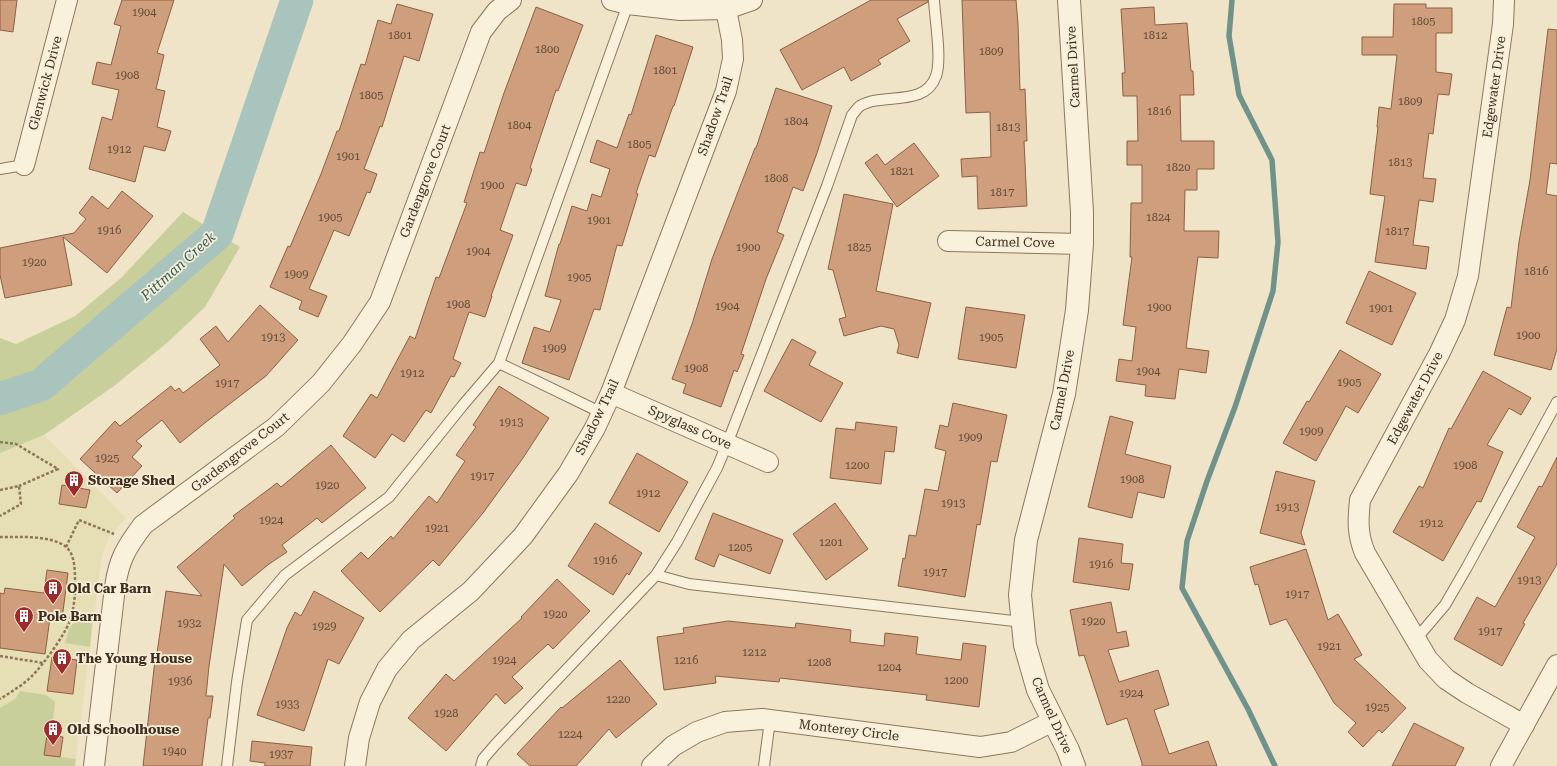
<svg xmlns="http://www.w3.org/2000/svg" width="1557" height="766" font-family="'Roboto Serif',serif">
<rect width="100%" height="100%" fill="#f0e4c8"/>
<path fill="#e6deb5" d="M44 435 126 518 109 537 102 554 75 766H0V453Z"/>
<g fill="#c9cf9b">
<path d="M183 212 240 247 205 307 167 343 114 386 44 435 0 453V338L16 344 75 316 121 278Z"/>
<path d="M76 620 92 623 90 647 65 643 69 629Z"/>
<path d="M20 691 46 695 55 702 51 735H47L44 755 76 759 75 766H0V708L16 698Z"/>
</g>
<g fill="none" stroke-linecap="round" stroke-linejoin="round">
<path stroke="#6f938a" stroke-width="5.5" d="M1232 0 1229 36 1239 95 1272 160 1278 242 1273 291 1235 407 1207 481 1187 541 1182 588 1248 709 1275 766"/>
<path stroke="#a9c4bc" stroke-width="33" d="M0 399 41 385 217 234 297 0"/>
</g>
<g fill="#cf9f7d" stroke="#8d5f41">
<path d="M0 0H17L13 32 0 30Z"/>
<path d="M122 0H174L157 53 164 55 156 89 165 91 157 127 171 131 165 151 144 146 135 182 89 169 102 117 112 120 119 90 92 84 97 62 111 65 121 26 114 24Z"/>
<path d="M871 0H928V2L897 19 910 41 878 60 881 64 851 81 844 67 802 90 780 50Z"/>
<path d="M962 0H1016L1018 24 1020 90 1025 89 1027 141H1024L1027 206 978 209 977 176 962 177 961 159 991 157 990 112 966 113Z"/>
<path d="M397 4 433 14 419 61 404 56 382 127 380 126 364 169 377 174 370 193 367 192 349 236 334 230 309 289 327 296 318 317 299 309 302 301 270 287 288 246 290 247 321 174 337 131H339L361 64 365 65 378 20 391 24Z"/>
<path d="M1394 4H1426V8H1452V33H1436V72L1452 74 1449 95 1438 94 1433 134 1429 133 1423 178 1436 179 1433 202 1419 200 1413 245 1429 247 1426 269 1375 262 1385 196 1370 194 1378 127H1377L1379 107 1391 109 1397 55H1362V37H1393Z"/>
<path d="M536 7 583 25 558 91 556 90 530 168 532 169 526 186 516 183 500 230 513 235 491 296H492L485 317 469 312 453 359 461 363 454 377 451 376 431 413 426 410 404 442 392 434 375 458 343 436 371 394 377 398 410 336 415 339 436 277 439 278 467 203 464 202 480 152 484 153 504 93Z"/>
<path d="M1154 7 1155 25 1187 23 1191 71H1193L1194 95H1180L1181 141H1214V169H1197V190H1185L1184 231H1219L1218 258 1198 257 1186 348 1209 351 1206 373 1179 369 1175 399 1145 396 1146 385 1116 381 1119 359 1132 361 1136 327 1123 325 1132 257H1130L1131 203H1142V165H1127V141H1138L1137 96H1123L1122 73H1125L1121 9Z"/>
<path d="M1548 29 1557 30V164L1550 163 1546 194 1557 196V349L1551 370 1494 355 1507 307 1511 308 1519 242 1530 180Z"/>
<path d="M656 35 693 47 674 106H673L655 157 649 155 636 193 638 194 622 246 617 245 600 310 594 309 569 380 522 363 534 327 550 332 561 300 545 296 559 244H560L572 206 587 211 592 194 601 197 610 169 590 162 597 140 617 148 629 114 631 115Z"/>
<path d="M776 88 832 106 817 153 803 191 793 187 777 232 784 235 766 279 741 354 744 355 737 372 734 370 721 407 683 393 686 384 672 379 692 324 712 259 755 148H756Z"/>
<path d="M914 143 939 176 897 207 865 163 877 154 885 165Z"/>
<path d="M122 191 153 216 107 273 63 237 72 285 5 298 0 275V248L74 233 86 219 79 213 92 196 108 209Z"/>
<path d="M844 194 893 204 876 291 931 303 918 358 897 353 899 345 894 329 881 326 844 336 839 319 846 317 833 270 828 269Z"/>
<path d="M1369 271 1416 293 1392 345 1346 323Z"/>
<path d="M260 305 298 340 266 376 206 422 180 443 162 420 136 441 142 446 132 457 142 466 117 493 80 459 115 421 120 426 171 386 175 391 179 388 183 393 220 365 200 339 216 326 228 342Z"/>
<path d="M966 307 1025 315 1016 368 958 359Z"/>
<path d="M792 339 816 352 809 365 843 383 821 422 764 391Z"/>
<path d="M1340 350 1381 374 1358 413 1346 406 1316 461 1283 443 1307 401 1309 402Z"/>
<path d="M1483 371 1531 398 1521 415 1509 408 1487 445 1503 452 1481 502 1477 501 1443 561 1393 532 1419 486 1423 488 1449 428 1451 429Z"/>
<path d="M499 386 549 418 523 458 483 513 439 566 433 560 380 612 341 571 361 552 368 559 391 536 393 539 429 496 437 503 465 461 456 455 476 427 473 425Z"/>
<path d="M953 403 1007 415 997 462 991 461 980 525 977 524 965 597 898 586 903 558 905 559 909 535 916 536 925 489 938 491 946 451 935 448 940 425 948 427Z"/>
<path d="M1110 416 1133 422 1125 454 1171 466 1164 498 1138 492 1132 518 1088 507Z"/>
<path d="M856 422 897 427 894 452 885 451 881 484 830 478 836 428 855 430Z"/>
<path d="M331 445 366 488 322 523 317 518 282 545 287 552 269 564 242 586 224 564 209 666 206 696H213L210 718H208L202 766H143L155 660H156L166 591 202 596 177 567 235 518 233 516 277 483 281 487Z"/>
<path d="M637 453 688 482 659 532 609 503Z"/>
<path d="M1557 457V564L1523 623 1525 624 1502 666 1454 639 1477 597 1495 607 1535 537 1517 527 1539 486 1542 487Z"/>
<path d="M1276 471 1315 481 1301 533 1305 545 1260 533Z"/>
<path d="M62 485 90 490 86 508 59 504Z"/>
<path d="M835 503 868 549 826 580 793 534Z"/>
<path d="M713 513 783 540 770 574 719 554 714 567 695 559Z"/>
<path d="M595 523 642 553 629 575 627 573 613 595 568 566Z"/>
<path d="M1079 538 1123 544 1121 563 1133 564 1129 590 1073 582Z"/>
<path d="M1306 549 1328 620 1338 614 1362 655 1354 659 1406 708 1382 733 1379 730 1363 747 1348 732 1356 723 1334 703 1286 619 1270 625 1258 584 1255 585 1250 567Z"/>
<path d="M47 570 68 573 62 619 50 618 45 654 0 648V593L4 594 5 588 44 593Z"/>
<path d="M557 579 590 611 553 649 548 644 512 677 523 688 505 704 496 694 446 751 408 718 446 674 454 681 522 618 521 617Z"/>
<path d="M314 591 364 618 339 664 328 659 304 731 257 715 287 628 295 612 301 616Z"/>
<path d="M1111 602 1117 633 1126 631 1129 646 1108 650 1119 682 1158 670 1169 705 1154 710 1169 754 1208 741 1217 766H1142V763L1127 718 1107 725 1084 655 1079 656 1070 610Z"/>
<path d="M728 621 795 628 796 623 851 630 850 642 884 646 885 633 918 637 916 654 961 660 963 643 986 646 979 707 926 700 927 695 780 678 779 682 715 676 716 683 664 690 657 637 684 633 683 628Z"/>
<path d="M52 657 77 660 73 694 47 691Z"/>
<path d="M620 660 657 704 616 738 609 729 576 766H530L517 754 561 707 562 708Z"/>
<path d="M1414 723 1464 748 1455 766H1392Z"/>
<path d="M47 735 63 737 60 757 44 755Z"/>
<path d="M252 741 312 747 310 766H265V763L250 761Z"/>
</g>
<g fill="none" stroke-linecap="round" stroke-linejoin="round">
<defs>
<g id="service">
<path d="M0 169 24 165"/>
<path d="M499 363 602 413"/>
<path d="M656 575 689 584 1022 622"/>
<path d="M1416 639 1445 605 1467 567 1557 402"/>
<path d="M227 766 237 682 247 620 285 575 389 497 463 405 499 363 628 4"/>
<path d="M481 766 483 759 495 745 656 575 677 542 717 468 727 444 827 186 852 115C855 112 857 108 860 106 883 92 925 108 936 76 942 59 935 20 934 0"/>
<path d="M764 766 770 720"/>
</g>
<g id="minor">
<path d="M612 0 628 4 680 10 726 9 752 0"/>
<path d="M1504 0 1503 24 1468 276 1455 320 1439 354 1360 500C1358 520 1357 534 1365 553L1428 660 1446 679 1467 693 1524 725"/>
<path d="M24 165 67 0"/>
<path d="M948 241 1082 244"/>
<path d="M611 393 768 462"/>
<path d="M94 766 115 587C119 559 126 548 143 525L276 427 321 383 352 344 380 302 481 32 497 11 511 0"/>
<path d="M355 766 359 738 370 702 387 669 411 640 471 591 523 536 568 474 595 428 611 393 726 91 733 59 732 40 726 9"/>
<path d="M652 766 673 746 697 732 725 722 762 719 980 747 1011 742 1053 721"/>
<path d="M1501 766 1557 665"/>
</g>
<path id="tertiary" d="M1069 0 1082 212V244L1077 310 1064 394 1026 540 1020 595 1025 645 1038 690 1068 750 1074 766"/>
</defs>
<use href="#service" stroke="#8d765c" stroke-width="12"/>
<use href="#minor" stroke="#8d765c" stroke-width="22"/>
<use href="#tertiary" stroke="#8d765c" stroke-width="24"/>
<g stroke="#8d765c" stroke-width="2.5" stroke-dasharray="3 2" stroke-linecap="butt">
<path d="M0 442 16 444 58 469 19 486"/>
<path d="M0 490 19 486 21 504 0 516"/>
<path d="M0 537C17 537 52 535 66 547 74 553 75 568 75 578 76 592 74 610 69 623 63 637 43 665 32 676 23 685 11 692 0 699"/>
<path d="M66 547 79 520 114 534"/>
<path d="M0 656 43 663"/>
</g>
<use href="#service" stroke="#faf1dc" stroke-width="10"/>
<use href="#minor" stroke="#faf1dc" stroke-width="20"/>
<use href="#tertiary" stroke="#faf1dc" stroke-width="22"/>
</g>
<defs>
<symbol id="building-pin" viewBox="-11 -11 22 30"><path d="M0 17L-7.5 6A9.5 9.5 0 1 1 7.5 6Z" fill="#9e2a2b" stroke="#f7eed8"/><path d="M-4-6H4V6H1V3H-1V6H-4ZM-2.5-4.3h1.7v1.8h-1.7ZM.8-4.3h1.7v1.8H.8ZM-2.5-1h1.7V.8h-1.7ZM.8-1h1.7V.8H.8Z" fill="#fff"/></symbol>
</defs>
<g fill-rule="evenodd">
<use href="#building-pin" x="63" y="469" width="22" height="30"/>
<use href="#building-pin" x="42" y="577" width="22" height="30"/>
<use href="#building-pin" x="13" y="605" width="22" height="30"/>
<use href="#building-pin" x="51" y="647" width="22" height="30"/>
<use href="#building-pin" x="42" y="718" width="22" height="30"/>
</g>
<g text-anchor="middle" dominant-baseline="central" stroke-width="3.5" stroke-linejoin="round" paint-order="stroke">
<g font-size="11" fill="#624a37">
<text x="144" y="12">1904</text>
<text x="1423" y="21">1805</text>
<text x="400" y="35">1801</text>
<text x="1155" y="35">1812</text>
<text x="547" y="49">1800</text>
<text x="991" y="51">1809</text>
<text x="665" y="70">1801</text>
<text x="127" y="75">1908</text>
<text x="371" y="95">1805</text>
<text x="1410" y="101">1809</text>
<text x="1159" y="111">1816</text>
<text x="796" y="121">1804</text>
<text x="519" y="125">1804</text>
<text x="1008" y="127">1813</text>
<text x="639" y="144">1805</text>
<text x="119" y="149">1912</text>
<text x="348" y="156">1901</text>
<text x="1400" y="162">1813</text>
<text x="1178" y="167">1820</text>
<text x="902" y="171">1821</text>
<text x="776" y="178">1808</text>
<text x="492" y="185">1900</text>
<text x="1002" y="192">1817</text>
<text x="330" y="217">1905</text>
<text x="1158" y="217">1824</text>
<text x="599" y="220">1901</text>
<text x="109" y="230">1916</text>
<text x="1397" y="231">1817</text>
<text x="748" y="247">1900</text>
<text x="859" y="247">1825</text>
<text x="478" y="251">1904</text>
<text x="34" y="262">1920</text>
<text x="1536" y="271">1816</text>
<text x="296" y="274">1909</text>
<text x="579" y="277">1905</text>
<text x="458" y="304">1908</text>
<text x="727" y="306">1904</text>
<text x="1159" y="307">1900</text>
<text x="1381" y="308">1901</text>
<text x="1528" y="335">1900</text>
<text x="273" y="337">1913</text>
<text x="991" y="337">1905</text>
<text x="554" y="348">1909</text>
<text x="696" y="368">1908</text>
<text x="1148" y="371">1904</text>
<text x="412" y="373">1912</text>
<text x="1349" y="382">1905</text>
<text x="227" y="383">1917</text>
<text x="511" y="422">1913</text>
<text x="1311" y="431">1909</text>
<text x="970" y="437">1909</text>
<text x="107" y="458">1925</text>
<text x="857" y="465">1200</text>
<text x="1465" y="465">1908</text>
<text x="482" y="476">1917</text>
<text x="1132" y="479">1908</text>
<text x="327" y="485">1920</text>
<text x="648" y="493">1912</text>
<text x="953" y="503">1913</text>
<text x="1287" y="507">1913</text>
<text x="271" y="520">1924</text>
<text x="1431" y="523">1912</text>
<text x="437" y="528">1921</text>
<text x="831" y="542">1201</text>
<text x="740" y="547">1205</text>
<text x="605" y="560">1916</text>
<text x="1101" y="564">1916</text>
<text x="935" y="572">1917</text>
<text x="1529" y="580">1913</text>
<text x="1297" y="594">1917</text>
<text x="555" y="614">1920</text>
<text x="1093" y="621">1920</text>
<text x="189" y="623">1932</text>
<text x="324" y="626">1929</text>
<text x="1490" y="631">1917</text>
<text x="1329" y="646">1921</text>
<text x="754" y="652">1212</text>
<text x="504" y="660">1924</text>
<text x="686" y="660">1216</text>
<text x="819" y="662">1208</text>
<text x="889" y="667">1204</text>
<text x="956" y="680">1200</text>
<text x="180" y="681">1936</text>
<text x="1131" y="693">1924</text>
<text x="618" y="699">1220</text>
<text x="287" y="704">1933</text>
<text x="1377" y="707">1925</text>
<text x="446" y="713">1928</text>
<text x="570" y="734">1224</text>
<text x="174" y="751">1940</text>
<text x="281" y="754">1937</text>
</g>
<g font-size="13" fill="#3d2e20" stroke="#f7eed8">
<text transform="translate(1073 67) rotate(-93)">Carmel Drive</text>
<text transform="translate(45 83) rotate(-75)">Glenwick Drive</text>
<text transform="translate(1494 87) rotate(-82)">Edgewater Drive</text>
<text transform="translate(715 116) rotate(-71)">Shadow Trail</text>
<text transform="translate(425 181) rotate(-69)">Gardengrove Court</text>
<text transform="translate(1015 242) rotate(1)">Carmel Cove</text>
<text transform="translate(1062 390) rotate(-79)">Carmel Drive</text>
<text transform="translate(1415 398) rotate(-62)">Edgewater Drive</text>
<text transform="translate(597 417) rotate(-64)">Shadow Trail</text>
<text transform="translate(690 427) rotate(24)">Spyglass Cove</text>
<text transform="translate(240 452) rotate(-38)">Gardengrove Court</text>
<text transform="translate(1052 715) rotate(66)">Carmel Drive</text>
<text transform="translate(849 730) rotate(7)">Monterey Circle</text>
</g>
<g font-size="13" font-weight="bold" fill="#3d2e20" stroke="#f7eed8" text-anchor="start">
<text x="88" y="480">Storage Shed</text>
<text x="67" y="588">Old Car Barn</text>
<text x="38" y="616">Pole Barn</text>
<text x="76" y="658">The Young House</text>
<text x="67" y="729">Old Schoolhouse</text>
</g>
<g font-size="14" font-style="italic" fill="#2f5d5a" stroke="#f7eed8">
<text transform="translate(178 266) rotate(-42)">Pittman Creek</text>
</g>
</g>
</svg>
